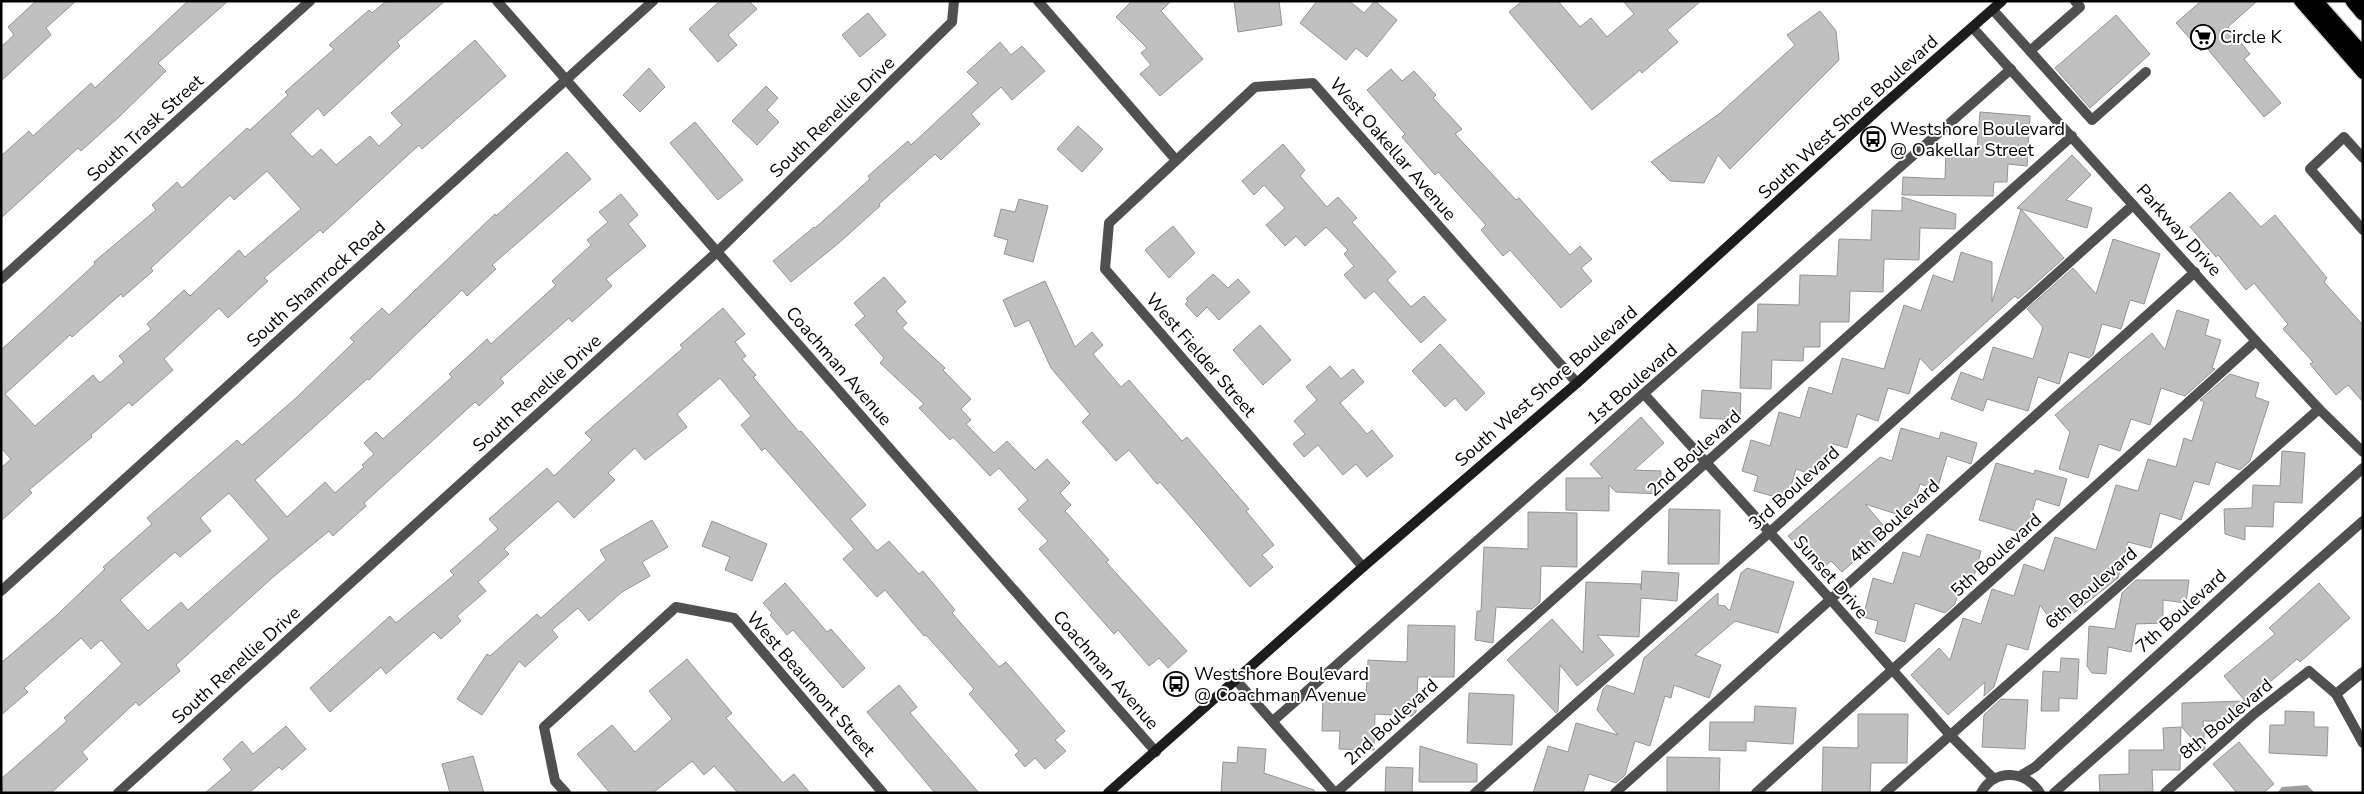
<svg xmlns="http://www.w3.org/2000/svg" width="2364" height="794" font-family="'Nunito Sans',sans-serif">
<rect width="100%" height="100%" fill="#fff"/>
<path fill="#9e9e9e" d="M2307 785 2315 793H2277L2282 787Z"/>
<g fill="#c0c0c0" stroke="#949494" fill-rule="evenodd">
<path d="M36 1H76L46 28 51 35 1 81V47L14 35 8 27Z"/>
<path d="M188 1H228L158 63 166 71 120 116 81 151 78 148 1 218V156L29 131 33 136 91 83 95 88Z"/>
<path d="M386 1H445L397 42 400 46 324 116 318 108 290 134 312 157 321 149 336 165 370 136 379 146 402 125 391 113 475 40 506 76 422 149 419 145 323 233 320 230 264 278 268 281 228 318 219 308 164 359 173 370 132 406 129 402 91 435 92 437 29 490 32 493 1 521V468L11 459 1 448V350L95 264 94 262 156 210 152 205 177 182 182 188 247 128 250 130 288 95 285 92 334 49 329 45 369 10 372 13ZM267 171 301 209 245 257 239 250 190 296 184 290 147 324 151 329 119 356 124 362 100 383 93 375 35 426 5 394 70 335 72 337 121 294 123 297 153 271 151 268 230 195 234 200Z"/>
<path d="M720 1H749L757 9 728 35 737 45 718 62 689 29Z"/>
<path d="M1132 1H1171L1161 11 1203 59 1160 96 1140 74 1151 65 1141 53 1147 48 1116 17Z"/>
<path d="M1234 1H1279L1282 25 1238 32Z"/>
<path d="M1317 1H1349L1364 13 1375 1 1397 20 1367 57 1356 48 1346 60 1300 23Z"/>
<path d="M1522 1H1558L1580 27 1591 18 1607 37 1634 14 1623 1H1701L1667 30 1678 42 1642 73 1640 70 1592 110 1509 12Z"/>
<path d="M2201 1H2257L2228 27 2250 54 2244 59 2281 103 2264 117 2206 47 2201 51 2176 23Z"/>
<path d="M1820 11 1836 31 1839 60 1730 169 1718 155 1704 183 1670 181 1651 162 1719 114 1795 45 1787 35Z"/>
<path d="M868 13 886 35 860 57 842 35Z"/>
<path d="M2116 15 2150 54 2090 108 2055 68Z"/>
<path d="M1000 42 1011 55 1022 46 1045 71 1012 100 1001 87 971 114 980 124 941 160 935 154 879 204 880 206 840 242 791 282 773 261 814 227 815 228 870 179 868 176 908 141 911 145 978 83 967 72Z"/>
<path d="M649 68 665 87 640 112 623 95Z"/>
<path d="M1391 69 1402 81 1414 71 1436 95 1433 98 1462 129 1455 134 1516 200 1519 198 1570 255 1580 246 1592 259 1581 268 1592 281 1561 308 1510 250 1503 256 1481 230 1486 225 1438 172 1435 175 1402 137 1405 134 1367 90Z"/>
<path d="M766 86 778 98 767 110 779 122 757 145 732 121Z"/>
<path d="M1980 112 2030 116 2027 166 2008 164 2007 182H1994L1993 196 1902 195 1903 177 1945 179 1946 147 1977 148Z"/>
<path d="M695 122 743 180 718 200 670 143Z"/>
<path d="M1078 126 1103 149 1082 172 1057 149Z"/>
<path d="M1283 144 1305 170 1300 176 1327 207 1338 197 1357 218 1352 222 1396 272 1387 280 1411 307 1424 296 1446 320 1421 343 1374 291 1365 299 1344 275 1354 266 1344 254 1348 250 1326 227 1305 246 1296 236 1285 246 1266 225 1285 208 1264 185 1254 195 1242 181Z"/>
<path d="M567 152 591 179 492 265 496 269 467 296 462 290 369 380 367 379 255 480 287 517 325 482 335 493 364 467 362 465 374 454 364 443 376 432 383 439 452 377 449 374 487 339 491 344 556 285 552 281 591 245 587 240 608 222 599 212 621 194 638 215 628 224 646 246 606 279 612 286 572 322 569 318 500 379 504 383 479 406 475 402 364 503 366 506 333 536 329 531 272 578 176 665 180 671 139 706 136 702 82 752 88 759 51 793H1V779L67 721 64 718 122 664 101 640 91 649 81 638 24 688 28 692 1 715V663L58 614 105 569 103 567 152 524 147 518 237 440 242 445 296 398 354 342 350 338 382 308 389 315 495 214 496 216ZM229 493 269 539 188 610 181 602 148 631 120 600 175 552 180 557 211 531 200 518Z"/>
<path d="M2072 155 2091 175 2066 200 2092 208 2087 228 2017 208Z"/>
<path d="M2230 192 2261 227 2275 215 2327 278 2324 282 2363 325V402L2348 385 2336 395 2310 364 2313 362 2283 329 2288 324 2254 283 2246 290 2218 255 2216 257 2190 227Z"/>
<path d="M1902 197 1956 214 1955 229 1920 228 1919 260 1884 259 1883 292 1850 291 1849 322H1820V347H1804L1803 361 1772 360 1771 389 1740 388 1742 332H1757L1758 304 1799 305 1800 275 1837 276 1839 239 1871 240 1872 210 1902 211Z"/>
<path d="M1019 199 1048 206 1033 262 1004 254 1008 240 994 236 1001 209 1015 212Z"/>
<path d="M2021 209 2064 258 2018 299 2015 296 1932 371 1920 358 1909 394 1888 388 1878 421 1857 414 1847 448 1830 443 1818 477 1796 469 1787 500 1754 491 1758 476 1742 471 1751 440 1770 446 1779 412 1800 418 1809 387 1832 394 1842 358 1884 369 1904 305 1921 311 1933 275 1953 282 1961 252 1992 262V302Z"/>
<path d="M1173 226 1195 253 1169 278 1145 250Z"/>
<path d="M2113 239 2160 254 2144 304 2130 300 2121 329 2102 324 2093 355 2089 358 2069 352 2059 384 2038 377 2028 411 1987 399 1983 411 1951 399 1961 372 1983 380 1993 347 2033 359 2043 327 2027 309 2073 268 2096 294Z"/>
<path d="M1213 274 1228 288 1238 279 1250 292 1219 320 1207 307 1197 317 1185 304 1188 301 1186 299Z"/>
<path d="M884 277 906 302 896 311 907 323 902 328 945 368 943 370 971 399 961 409 971 420 966 424 994 453 1007 441 1035 470 1047 459 1070 483 1060 493 1071 505 1065 511 1109 560 1106 562 1187 651 1168 668 1159 658 1149 666 1118 630 1114 634 1039 549 1048 541 1018 509 1028 500 999 468 990 476 953 437 950 440 919 408 924 404 880 363 884 358 855 325 865 316 854 303Z"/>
<path d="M1045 281 1075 347 1092 332 1103 345 1093 354 1121 387 1129 380 1182 441 1187 437 1249 509 1246 511 1274 545 1262 555 1273 567 1250 587 1200 528 1160 482 1157 484 1129 450 1116 461 1082 422 1090 414 1051 368 1029 320 1015 327 1003 300Z"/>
<path d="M723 308 745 334 735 342 746 356 742 359 756 375 753 377 799 432 801 431 866 505 850 519 877 551 889 541 919 574 923 571 955 610 952 613 999 667 1006 662 1065 731 1055 740 1066 751 1045 769 1035 758 1025 767 1015 755 1019 751 969 694 974 689 926 635 924 636 885 590 877 597 843 559 854 549 765 448 762 451 741 425 751 416 720 378 677 414 687 427 645 460 635 448 608 473 615 480 574 518 558 501 504 549 509 554 478 582 486 591 457 616 461 621 441 639 434 632 386 674 381 667 330 712 310 688 390 616 396 623 454 575 450 571 498 529 489 519 547 468 554 476 592 440 585 433 683 348 680 345Z"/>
<path d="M2177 310 2209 320 2205 335 2221 340 2212 368 2215 369 2185 396 2161 388 2150 425 2131 419 2120 451 2099 444 2088 478 2059 469 2070 432 2055 415 2152 333 2165 350Z"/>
<path d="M1260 325 1291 360 1263 385 1233 350Z"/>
<path d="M1440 344 1485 393 1466 411 1455 398 1445 407 1412 371Z"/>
<path d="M1330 366 1341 379 1353 369 1364 382 1340 403 1367 434 1372 430 1393 456 1367 477 1356 464 1343 475 1318 445 1304 457 1293 444 1305 434 1294 421 1317 400 1306 387Z"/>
<path d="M2230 374 2259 383 2255 397 2269 402 2250 461 2240 470 2216 462 2209 485 2194 481 2181 520 2160 513 2151 548 2128 542 2118 578 2056 627 2040 605 2028 650 2007 644 1994 687 1984 696 1985 682 1948 715 1911 675 1939 648 1950 660 1963 618 1981 624 1992 589 2014 596 2024 564 2044 571 2055 537 2096 550 2116 485 2138 491 2148 459 2176 467 2184 438 2192 441 2204 402 2200 400Z"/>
<path d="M1702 390 1741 393 1740 420 1700 418Z"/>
<path d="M1641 417 1664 443 1634 470 1661 471 1660 494 1616 492 1609 485V511L1566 510V478H1603L1590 464Z"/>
<path d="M1901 428 1939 439 1941 432 1977 443 1971 464 1947 456 1937 490 1920 484 1909 518 1865 504 1888 531 1842 572 1831 561 1820 571 1788 536 1880 457 1892 461Z"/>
<path d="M2282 451 2305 453 2302 503 2274 502 2273 527 2245 526V540L2225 534 2224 509 2252 508 2253 485 2280 486Z"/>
<path d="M1996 463 2034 474 2035 470 2067 479 2059 506 2036 499 2026 534 1979 520Z"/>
<path d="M1669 509 1720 510 1719 564H1668Z"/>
<path d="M1528 512 1577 513V567L1541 566 1540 602 1532 609 1496 607 1493 643 1475 640 1477 611H1481L1484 547 1528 549Z"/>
<path d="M652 520 668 547 642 562 650 576 622 592 589 621 578 608 552 630 558 637 525 667 519 661 482 715 457 699 487 654 490 656 537 614 541 618 606 560 600 550Z"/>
<path d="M712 521 767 544 752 581 725 570 730 557 702 546Z"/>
<path d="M1927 534 1981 551 1973 580 1963 577 1955 604 1945 613 1915 603 1905 642 1875 633 1878 621 1863 617 1873 578 1893 584 1903 552 1920 557Z"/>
<path d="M1747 568 1794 582 1778 633 1735 621 1695 655 1721 665 1709 698 1674 685 1671 698 1665 696 1650 746 1635 741 1625 775 1616 783 1589 774 1583 793H1533L1548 746 1568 752 1576 723 1618 735 1597 710 1603 689 1607 685 1634 694 1644 658 1718 593V605L1725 606 1730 611 1741 573Z"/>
<path d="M1642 571 1679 573 1677 601 1641 598 1639 637 1597 635 1614 655 1577 686 1560 665 1558 711 1556 713 1507 660 1552 619 1583 653 1586 582 1641 584V590Z"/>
<path d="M2136 580H2189L2186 603 2163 600V623L2136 624 2131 652 2108 647 2106 674 2092 673 2087 666 2089 626 2115 629 2122 593Z"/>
<path d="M785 583 827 632 831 629 865 668 843 688 793 630 787 635 770 615 772 613 763 603Z"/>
<path d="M2319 583 2350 618 2300 662 2297 659 2224 721H2203L2205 749 2202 751 2182 727V703L2245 701 2224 676 2275 634 2269 628Z"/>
<path d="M1408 625 1455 626 1454 677H1418L1416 712 1412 716 1375 714 1374 750 1339 749 1340 731H1322L1323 696 1366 697 1368 660 1407 662Z"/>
<path d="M2061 658 2079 659 2077 699 2059 698V711H2041L2043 671 2060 672Z"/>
<path d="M687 659 732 713 726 718 783 783 794 774 810 793H738L714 766 704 775 692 761 653 793H610L577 754 612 725 635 752 672 719 649 691Z"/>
<path d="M899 685 917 707 910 713 979 793H935L867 712Z"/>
<path d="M1469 693 1514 695 1512 745 1467 743Z"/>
<path d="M2001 699 2028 700 2025 749 1982 747 1984 715Z"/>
<path d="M1755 706 1796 708 1793 744 1746 741V751L1709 750 1710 722H1754Z"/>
<path d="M2285 711 2314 712V727H2328L2327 756 2269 753 2270 725H2285Z"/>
<path d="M1858 714H1908L1907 763H1871L1870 793H1822L1823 747 1858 748Z"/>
<path d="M286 726 306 749 282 770 279 767 249 793H205L232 770 223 759 242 741 253 754Z"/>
<path d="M2181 727 2180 770H2152L2153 792 2100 793 2099 775 2129 774V750H2164L2163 728Z"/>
<path d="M2239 742 2274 784 2263 793H2237L2213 764Z"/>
<path d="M1420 746 1477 764V782H1419Z"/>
<path d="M1238 747 1266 749 1264 773 1314 790V793H1221L1223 762 1237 763Z"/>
<path d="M473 756 484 793H450L442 764Z"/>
<path d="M1667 757 1720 758 1719 793H1667Z"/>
<path d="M1386 767 1413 768 1412 793H1385Z"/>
</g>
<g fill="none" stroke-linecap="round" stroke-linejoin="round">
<defs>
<path id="primary" d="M2300 1 2363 73"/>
<g id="highway">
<path d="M2315 1 2363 55"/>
<path d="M2353 1 2363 13"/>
</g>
</defs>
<use href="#primary" stroke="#dbdbdb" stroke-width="15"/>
<use href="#highway" stroke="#dbdbdb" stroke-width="18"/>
<g stroke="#505050" stroke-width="10">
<path d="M1993 10 2092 120 2146 72"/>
<path d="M2030 51 2080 7 2075 1"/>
<path d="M2363 158 2344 137 2310 169 2363 230"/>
</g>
<g stroke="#505050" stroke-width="10">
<path d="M497 1 1156 752"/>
<path d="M1038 1 1176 160"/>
<path d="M1973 28 2256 341 2319 409 2363 452"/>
<path d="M1 279 310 1"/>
<path d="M1644 394 1831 600 1949 734 1994 779"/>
<path d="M1363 567 1105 269 1109 223 1255 87 1313 83 1577 383"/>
<path d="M1 591 653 1"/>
<path d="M1236 680 1335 793"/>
<path d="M2336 694 2363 672"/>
<path d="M1273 721 2011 69"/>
<path d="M2020 776 2035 767 2363 468"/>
<path d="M118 793 717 252 952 22 954 1"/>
<path d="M566 793 555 781 544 727 676 607 734 618 883 793"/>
<path d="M1336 793 2072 136"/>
<path d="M1475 793 1770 532 2133 205"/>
<path d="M1615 793 2195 272"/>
<path d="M1756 793 2256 341"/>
<path d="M1885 793 2319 409"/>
<path d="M1981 793C1994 768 2026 770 2040 793"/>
<path d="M2054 793 2363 521"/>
<path d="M2165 793 2254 714 2309 671 2336 694 2363 743"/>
</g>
<path stroke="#1d1d1d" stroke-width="10" d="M1108 793 1363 567 1577 383 1881 107 2002 1"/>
<use href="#primary" stroke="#000" stroke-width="12"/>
<use href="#highway" stroke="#000" stroke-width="15"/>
</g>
<defs>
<symbol id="supermarket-ring" viewBox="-11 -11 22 22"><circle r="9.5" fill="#fff" stroke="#000" stroke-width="1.5"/><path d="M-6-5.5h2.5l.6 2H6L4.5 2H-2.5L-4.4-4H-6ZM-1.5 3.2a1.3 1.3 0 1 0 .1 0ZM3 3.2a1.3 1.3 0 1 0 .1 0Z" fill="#000"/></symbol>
<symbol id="bus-ring" viewBox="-11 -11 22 22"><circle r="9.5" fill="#fff" stroke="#000" stroke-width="1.5"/><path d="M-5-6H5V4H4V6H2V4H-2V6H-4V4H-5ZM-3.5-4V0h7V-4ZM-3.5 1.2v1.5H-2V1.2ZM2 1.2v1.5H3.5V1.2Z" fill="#000"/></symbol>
</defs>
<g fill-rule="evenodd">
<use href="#supermarket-ring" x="2189" y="23" width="28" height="28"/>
<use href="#bus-ring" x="1859" y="125" width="28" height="28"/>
<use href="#bus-ring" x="1162" y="670" width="28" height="28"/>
</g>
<g text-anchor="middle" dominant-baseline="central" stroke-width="4" stroke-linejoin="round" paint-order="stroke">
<g font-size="18" fill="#000" stroke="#fff" text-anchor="start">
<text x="2220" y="37">Circle K</text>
<text x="1890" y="129">Westshore Boulevard<tspan x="1890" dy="21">@ Oakellar Street</tspan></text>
<text x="1194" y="674">Westshore Boulevard<tspan x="1194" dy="21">@ Coachman Avenue</tspan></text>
</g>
<g font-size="18" fill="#000" stroke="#fff">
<text transform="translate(832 117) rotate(-44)">South Renellie Drive</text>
<text transform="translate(1848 117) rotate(-42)">South West Shore Boulevard</text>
<text transform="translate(145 128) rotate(-42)">South Trask Street</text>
<text transform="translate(1393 149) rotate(49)">West Oakellar Avenue</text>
<text transform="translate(2179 230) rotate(48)">Parkway Drive</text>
<text transform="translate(316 284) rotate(-42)">South Shamrock Road</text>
<text transform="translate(1201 355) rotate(49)">West Fielder Street</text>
<text transform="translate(839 366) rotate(49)">Coachman Avenue</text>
<text transform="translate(1632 384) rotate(-41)">1st Boulevard</text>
<text transform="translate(1546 386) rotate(-41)">South West Shore Boulevard</text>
<text transform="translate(537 393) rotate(-42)">South Renellie Drive</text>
<text transform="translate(1694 453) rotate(-42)">2nd Boulevard</text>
<text transform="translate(1794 488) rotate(-42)">3rd Boulevard</text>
<text transform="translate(1894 521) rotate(-42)">4th Boulevard</text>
<text transform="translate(1996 555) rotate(-42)">5th Boulevard</text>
<text transform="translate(1831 577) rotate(49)">Sunset Drive</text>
<text transform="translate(2091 588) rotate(-41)">6th Boulevard</text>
<text transform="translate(2181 611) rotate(-42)">7th Boulevard</text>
<text transform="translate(236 665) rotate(-42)">South Renellie Drive</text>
<text transform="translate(1106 670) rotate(49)">Coachman Avenue</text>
<text transform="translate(811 684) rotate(49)">West Beaumont Street</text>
<text transform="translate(2226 719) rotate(-40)">8th Boulevard</text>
<text transform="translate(1391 722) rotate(-42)">2nd Boulevard</text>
</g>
</g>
<rect width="2364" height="794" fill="none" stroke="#000000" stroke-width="5"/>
</svg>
